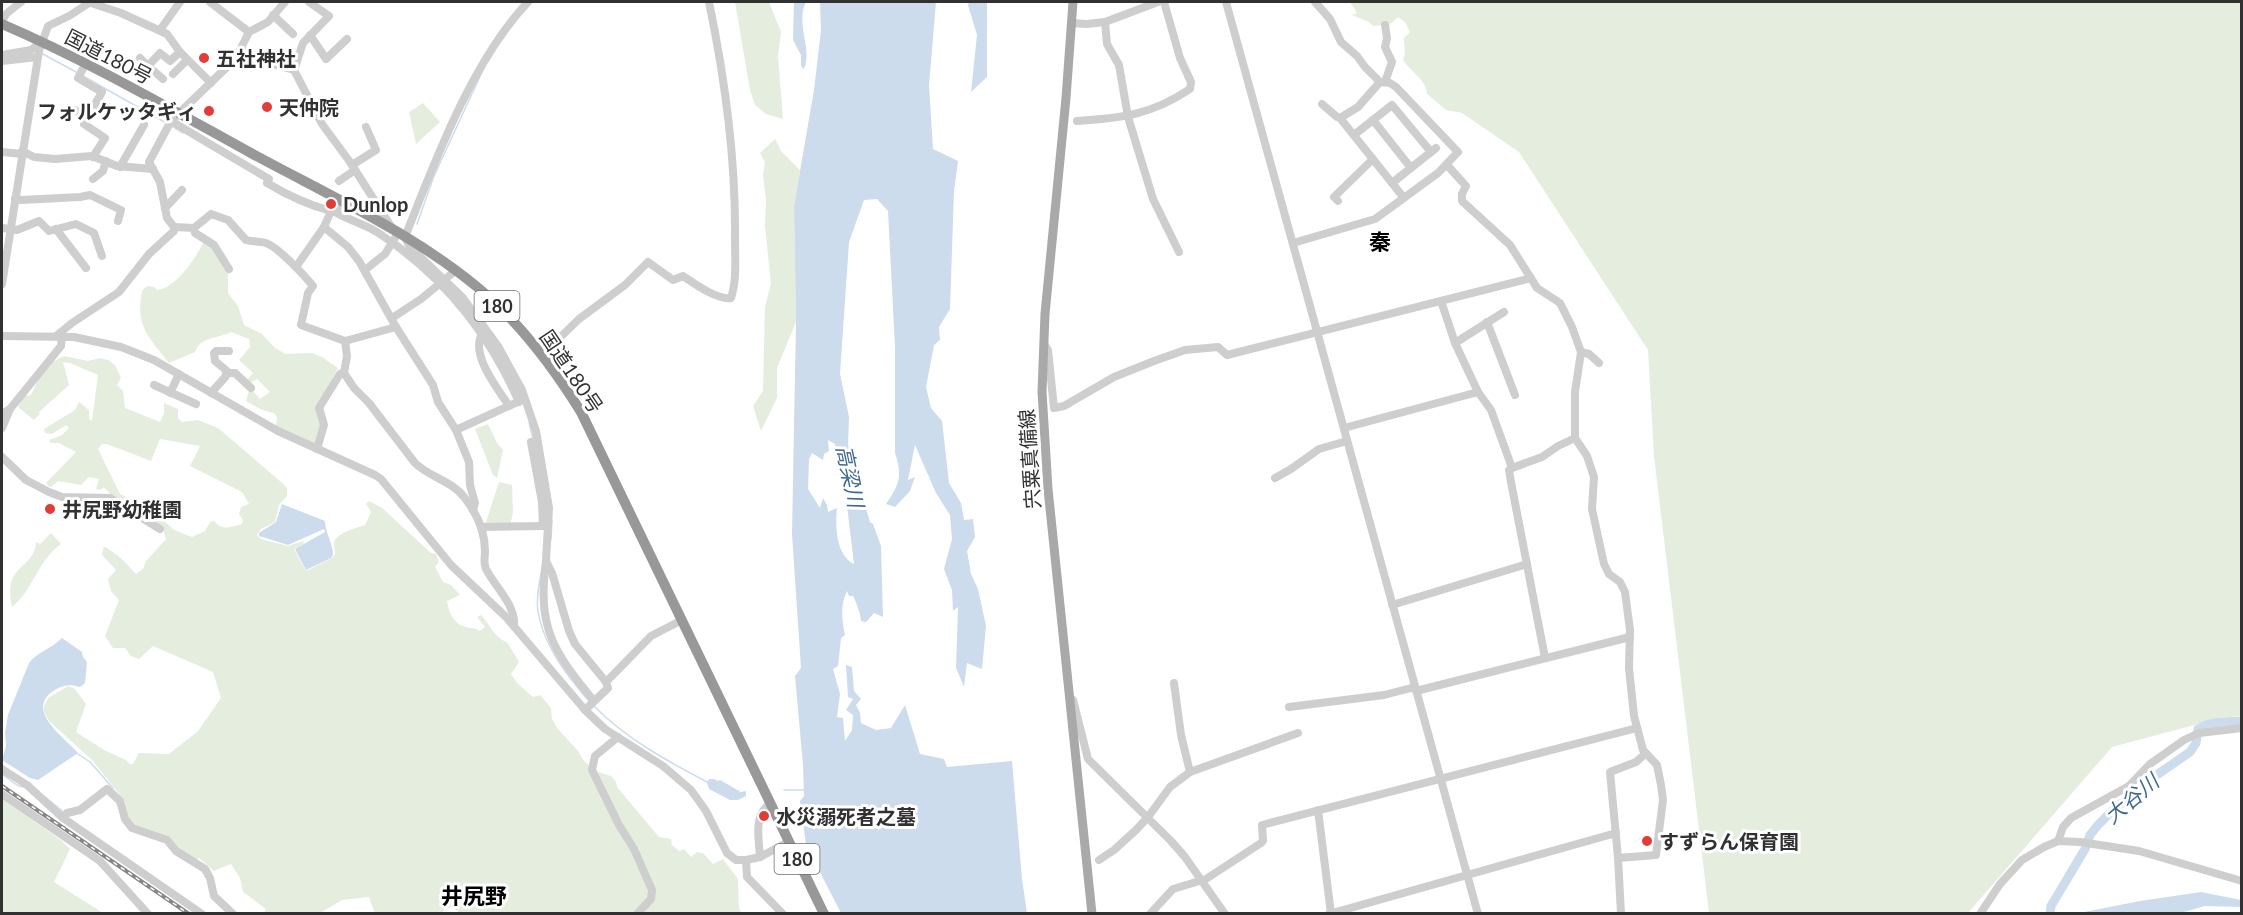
<svg xmlns="http://www.w3.org/2000/svg" width="2243" height="915" font-family="Lato,'Noto Sans JP',sans-serif">
<rect width="100%" height="100%" fill="#fff"/>
<g fill="#e5eddf">
<path d="M735 2H769L781 32 778 56 783 119 766 114 755 105 750 90Z"/>
<path d="M1350 2H2241V716L2221 718 2112 747 1968 913H1709L1654 456 1648 350 1519 152 1462 113 1446 110 1427 94C1427 80 1410 71 1403 60L1405 54 1404 38 1410 32 1405 22 1398 17 1386 28 1382 25 1373 26 1369 22 1352 15 1357 13Z"/>
<path d="M423 103 440 122 416 144 409 112Z"/>
<path d="M775 139 781 151 800 170 794 206 796 322 777 368V398L761 431 753 406 763 391 765 307 771 284 765 226 766 200 763 175 765 162 760 153Z"/>
<path d="M206 241 211 245 228 272V293L238 306 244 325 262 334 275 348 286 354 312 353 322 357 338 368 321 400 322 424 316 445 276 426 277 417 274 413 262 410 246 401 249 391 252 390 260 399 270 392 257 379 250 383 247 380 253 373 239 360 250 347 249 339 231 332C218 339 201 336 195 352L169 363C149 337 135 326 142 291L147 286 154 287 157 290C176 288 195 259 203 243Z"/>
<path d="M64 356 88 361 100 358 108 360 115 365 121 378 117 385 123 391 125 408 160 422 164 413V403L178 409V418L182 422 198 420 218 428 281 482 287 488V496L279 505 275 522 261 529 257 535 261 539 288 546 303 541 304 544 294 549 306 571 332 558 335 554 334 541C342 531 353 529 365 525L371 512 366 504 369 501 382 508 431 553 436 554 439 562 435 567 443 582 451 585 460 595 447 601C449 612 453 624 466 627 472 629 475 627 480 631L485 627 477 617 481 615C490 624 494 638 507 642L519 662 511 674 518 684 533 697 540 695 551 708 552 719 558 729 578 751 583 760 595 771 611 776 616 782 617 787 659 837 671 839 672 845 679 851 684 849 691 857 697 852 703 853 713 864 723 859 738 879 739 909 742 913 461 914 452 907 440 913 375 914 369 897 342 900 320 913H264L266 909 243 892 240 878 231 864 214 871 199 858 194 861 180 852 168 837 134 826 128 820 125 802 109 781 92 760 49 721 44 712V706L48 698 68 686 75 689 86 704 76 732 104 750 126 760 130 764H133L139 753 169 754 198 731 221 698 213 672 153 646 139 659 131 656 125 648H113L105 636 119 600 111 591 108 579 116 570 102 555 103 548 106 547 122 559 136 574 143 569 146 561 166 539 162 526 139 507 140 502 150 508 174 530 192 537 205 531 210 522 214 521C222 531 232 527 242 524L243 520 239 514 241 507 249 504 242 492 190 466 200 446 160 439 151 461 107 444H102L98 449 120 494 134 500 133 504 111 495 104 487 101 490 96 489 99 479 89 477 81 485 58 481 51 487 48 486 46 483 76 452 59 443H51L49 440 62 435 69 428 66 425 52 434 45 433 44 429 75 410 79 402 89 410V419L92 421 98 375 70 363 63 362 69 385 39 412 40 414 34 420 18 407 24 396 31 395C41 376 41 366 64 356Z"/>
<path d="M488 424 497 443 503 450 497 478 493 475 475 429Z"/>
<path d="M499 482 512 485 513 513 510 526 485 525Z"/>
<path d="M51 533 61 544C38 560 33 590 12 607 3 562 33 572 36 542L40 544Z"/>
<path d="M2 798 62 841 70 849 54 882 103 913H2Z"/>
</g>
<g fill="#ccdcec" fill-rule="evenodd">
<path d="M794 2H806C795 23 813 50 804 69L801 66V55L793 40Z"/>
<path d="M820 2H936L929 85 933 149 958 161 954 191 950 309 939 327 940 340 934 345 926 387 931 408 942 421 949 483 961 503 964 520 973 519 975 537 967 551 971 574 978 589 986 626 982 669 967 663 964 687 956 668 958 607 953 611 952 590 944 569 952 539 950 515 936 493 915 445 908 480 915 477 910 491 895 507 886 504C899 485 903 476 895 453V347L888 211 877 199 864 200 849 242 840 374 849 417 848 445 870 522 873 524 881 546 883 617 874 613 866 622 861 621C861 615 856 601 853 596H849L847 591C840 605 842 620 845 635L841 638 838 666 833 669 840 694 837 717 843 718 845 741 852 730 853 715 846 710 853 699 848 697 846 665 852 667 854 691 861 699 856 705 860 713 861 723 876 730 891 728 905 705 920 754 944 759 947 767 1012 761 1022 879 1027 913H841L806 845 800 801 804 796 803 765 795 676 801 668 792 534 796 322 794 206 814 90 821 30ZM828 440 835 444 845 489 854 564C836 555 835 526 837 508L828 512 827 505 823 498 820 508 808 489 809 459 812 453 823 460 824 454 829 451Z"/>
<path d="M969 2H987V77L971 92 977 35 968 5Z"/>
<path d="M282 504 325 521C325 533 333 543 333 555L331 558 306 570 295 549 325 532 324 529 288 545 259 536V533L276 522Z"/>
<path d="M62 638 82 652 83 657 87 662 85 683 80 687C69 684 63 685 53 691 25 711 64 737 78 753L38 780 30 778 2 760 6 746 5 733 8 715 29 663C36 653 51 649 62 638Z"/>
<path d="M709 779H714L718 781 720 780 741 792 746 791V796L738 800H730L709 789 707 783Z"/>
<path d="M2201 892 2241 900V907L2205 906 2177 914 2079 913 2140 901Z"/>
</g>
<g fill="none" stroke-linecap="round" stroke-linejoin="round">
<g stroke="#ccdcec" stroke-width="1.5">
<path d="M41 53 76 72"/>
<path d="M83 76 168 124"/>
<path d="M172 126 183 133"/>
<path d="M417 224 434 176 483 70"/>
<path d="M396 241 404 247"/>
<path d="M529 422 533 440"/>
<path d="M551 539 552 520"/>
<path d="M542 570C539 583 536 599 538 612 544 646 567 676 589 701"/>
<path d="M594 706C626 739 669 762 709 783"/>
<path d="M78 754 90 762 113 788"/>
<path d="M2 774C9 778 14 786 23 787"/>
<path d="M784 790H805"/>
<path d="M45 797 65 813"/>
</g>
<path stroke="#ccdcec" stroke-width="9" d="M2050 914 2051 906 2085 849 2090 835 2098 825 2115 808 2137 792 2151 779 2190 752 2196 743 2198 729C2211 721 2227 722 2242 721"/>
<g stroke="#cecece" stroke-width="8">
<path d="M88 2 121 13 167 34 180 52 211 83"/>
<path d="M210 2 249 32"/>
<path d="M309 2 329 16 303 43 294 70 322 124 350 162 392 228"/>
<path d="M528 2C472 61 435 161 405 237L409 246 463 298 498 346 522 390 536 431 549 508 546 561 552 573 569 631 575 644 606 682 608 688 585 710"/>
<path d="M1226 2 1478 914"/>
<path d="M273 15 293 34"/>
<path d="M2 21 6 14 21 2"/>
<path d="M1105 22 1107 44 1119 65 1128 117 1153 199 1179 252"/>
<path d="M1071 23 1087 24 1105 22 1158 2"/>
<path d="M1385 25 1387 38 1385 47 1392 62 1385 82"/>
<path d="M160 30 180 2"/>
<path d="M310 35 326 59 347 39"/>
<path d="M241 49 272 64 294 70"/>
<path d="M2 55 31 50 41 42"/>
<path d="M140 58 148 66"/>
<path d="M2 61 37 57"/>
<path d="M86 63 78 78 102 92 84 124 105 138 93 157"/>
<path d="M173 74 187 60"/>
<path d="M163 79 148 66 160 53 170 61 180 52"/>
<path d="M97 101 110 108"/>
<path d="M1322 104 1337 117 1340 118 1404 198"/>
<path d="M75 110 88 118"/>
<path d="M1340 118 1358 107 1380 82"/>
<path d="M1373 120 1411 168"/>
<path d="M171 121 269 179 267 183C287 195 308 205 331 211"/>
<path d="M1077 121C1122 118 1151 115 1190 89L1191 82 1180 58 1164 2"/>
<path d="M1354 135 1392 105 1431 152"/>
<path d="M22 151 34 157 55 159 92 156 117 166 153 169"/>
<path d="M2 152 22 154"/>
<path d="M352 165 376 150 366 127"/>
<path d="M1447 165 1466 186 1462 194V201L1510 245 1537 288 1560 303 1572 327 1581 352 1589 354 1599 363"/>
<path d="M120 167 144 125"/>
<path d="M93 179 103 171 106 161"/>
<path d="M339 181 355 170"/>
<path d="M1392 183 1436 148"/>
<path d="M15 198 21 200 80 197 90 195 121 210 118 221"/>
<path d="M1338 201 1334 197 1373 159"/>
<path d="M165 208 182 190"/>
<path d="M335 212C350 221 366 224 380 234 443 276 489 333 519 402"/>
<path d="M174 227 194 228 211 214 228 220 246 240C253 242 259 241 266 243 278 247 304 275 313 286L308 293 301 325 345 341 396 327"/>
<path d="M324 227 348 247 359 261 396 327 433 385 438 402 456 430 469 462 470 485 475 503 473 510"/>
<path d="M2 228 17 230 39 221 49 231 76 224 94 233 102 256"/>
<path d="M194 228 195 233 214 245 229 269"/>
<path d="M56 229 86 268"/>
<path d="M1293 243 1375 219 1438 173 1458 152 1396 87 1390 83 1380 82 1365 67 1357 56 1341 42 1330 19 1315 2"/>
<path d="M296 267 324 227 331 211 335 212 342 203"/>
<path d="M365 270 385 254 398 233"/>
<path d="M2 284 39 51 48 26 69 16 89 3"/>
<path d="M1441 301 1455 343 1478 392 1491 410 1511 465 1512 468 1509 470 1511 482 1545 658"/>
<path d="M392 318 421 299 455 271"/>
<path d="M1487 322 1515 395"/>
<path d="M482 334C470 355 498 389 509 406"/>
<path d="M2 336 74 337 121 347 154 360 278 431 375 475 381 479 451 565 506 617 585 710 605 729 663 766 691 790 706 811 727 853 736 860H746L760 857 788 842"/>
<path d="M56 336 72 323 119 292 149 254 174 231V227L167 218 160 182 149 162 171 121 228 66 237 56 249 32 268 22 285 2"/>
<path d="M345 341 347 356 344 373 354 388 369 403 415 463C429 477 452 481 464 497 476 512 485 531 485 551 485 558 483 563 486 569 495 587 516 605 514 626"/>
<path d="M1455 343 1504 312"/>
<path d="M1044 344 1048 350 1054 408 1064 406 1114 377 1154 361 1185 350 1218 347 1227 355 1531 278"/>
<path d="M543 354 579 319 625 285 648 262 673 280 683 276C695 284 717 300 731 298 737 280 735 258 735 239 736 159 725 79 709 2"/>
<path d="M226 373H235L251 388"/>
<path d="M154 385 196 404"/>
<path d="M170 393 179 374"/>
<path d="M211 393 226 376 227 371 215 361 214 353 216 351H229"/>
<path d="M2 414 10 409 61 346 62 336"/>
<path d="M2 428 10 409"/>
<path d="M1344 428 1478 392"/>
<path d="M456 430 524 399"/>
<path d="M1575 438 1587 456 1594 477 1592 509 1604 564 1609 574 1620 582 1625 592 1630 630 1629 668 1634 716 1643 750 1657 765 1661 785 1663 800 1656 855 1618 858"/>
<path d="M531 442 542 502 543 526"/>
<path d="M317 449 324 425 319 408 340 374 344 373"/>
<path d="M2 457 26 480 49 492 62 497 110 498 160 529"/>
<path d="M1512 468 1542 457 1558 446 1575 438V392L1581 352"/>
<path d="M1275 478 1291 469 1319 449 1347 441"/>
<path d="M481 527 546 526"/>
<path d="M546 561C537 628 553 651 594 701"/>
<path d="M1392 605 1527 564"/>
<path d="M606 682 651 636 682 620"/>
<path d="M1174 683 1181 735 1190 772"/>
<path d="M1416 691 1630 637"/>
<path d="M1073 700 1088 759 1171 841 1185 857 1225 914"/>
<path d="M1289 707 1384 695 1415 687"/>
<path d="M618 737 595 756 592 770 619 825 634 849 652 890 651 899 637 914"/>
<path d="M2 769 27 785 63 818 202 914"/>
<path d="M2 794 100 861 148 914"/>
<path d="M1318 810 1331 914"/>
<path d="M63 818 67 813 80 810 107 789 120 801 125 819 132 828 167 840 176 851 205 869 210 878 214 896 233 914"/>
<path d="M2058 841 2063 827 2071 818 2129 786 2150 764 2184 740 2199 733 2242 728"/>
<path d="M760 857C759 840 753 815 770 804"/>
<path d="M746 860 747 877 783 914"/>
<path d="M1099 860 1114 850 1136 830 1148 817 1170 787 1190 772 1298 733"/>
<path d="M1150 914 1173 889 1206 879 1261 843 1263 841 1262 825 1637 728"/>
<path d="M1329 914 1616 833"/>
<path d="M1621 914 1618 858 1610 772 1636 762 1645 754"/>
<path d="M1980 914 2000 884 2022 860 2044 847 2058 841 2080 842 2139 851 2242 881"/>
</g>
<path stroke="#a9a9a9" stroke-width="9" d="M1073 2 1066 98 1045 314 1042 392 1048 489 1092 914"/>
<path stroke="#989898" stroke-width="10" d="M2 24C88 61 169 108 251 153 330 196 424 238 491 299 527 332 555 370 581 412L824 914"/>
<defs>
<path id="rail" d="M2 786 189 914"/>
</defs>
<use href="#rail" stroke="#868686" stroke-width="4"/>
<use href="#rail" stroke="#fff" stroke-width="1.5" stroke-dasharray="4.5" stroke-linecap="butt"/>
</g>
<g fill="#e33c37" stroke="#fff" stroke-width="2">
<circle cx="204" cy="58" r="6"/>
<circle cx="267" cy="107" r="6"/>
<circle cx="209" cy="111" r="6"/>
<circle cx="331" cy="204" r="6"/>
<circle cx="50" cy="509" r="6"/>
<circle cx="764" cy="816" r="6"/>
<circle cx="1647" cy="841" r="6"/>
</g>
<g text-anchor="middle" dominant-baseline="central" stroke-width="6" stroke-linejoin="round" paint-order="stroke">
<g fill="#fff" stroke="#6f6f6f" stroke-width="1.5">
<rect x="474.5" y="291" width="45" height="30" rx="4.5"/>
<rect x="774.5" y="844" width="45" height="30" rx="4.5"/>
</g>
<g font-size="18" font-weight="bold" fill="#313131">
<text x="497" y="306">180</text>
<text x="797" y="859">180</text>
</g>
<g font-size="20" fill="#313131" stroke="#fff">
<text transform="translate(109 56) rotate(27)">国道180号</text>
<text transform="translate(572 371) rotate(56)">国道180号</text>
<text transform="translate(1029 459) rotate(-94)">宍粟真備線</text>
</g>
<g font-size="20" font-weight="bold" fill="#313131" stroke="#fff" text-anchor="start">
<text x="216" y="58">五社神社</text>
<text x="279" y="107">天仲院</text>
<text x="197" y="111" text-anchor="end">フォルケッタギィ</text>
<text x="343" y="204">Dunlop</text>
<text x="62" y="509">井尻野幼稚園</text>
<text x="776" y="816">水災溺死者之墓</text>
<text x="1659" y="841">すずらん保育園</text>
</g>
<g font-size="21" font-style="italic" fill="#3f6992" stroke="#fff">
<text transform="translate(851 476) rotate(78)">高梁川</text>
<text transform="translate(2131 798) rotate(-40)">大谷川</text>
</g>
<g font-size="22" font-weight="bold" fill="#000" stroke="#fff">
<text x="1380" y="241">秦</text>
<text x="474" y="895">井尻野</text>
</g>
</g>
<rect width="2243" height="915" fill="none" stroke="#313131" stroke-width="6"/>
</svg>
